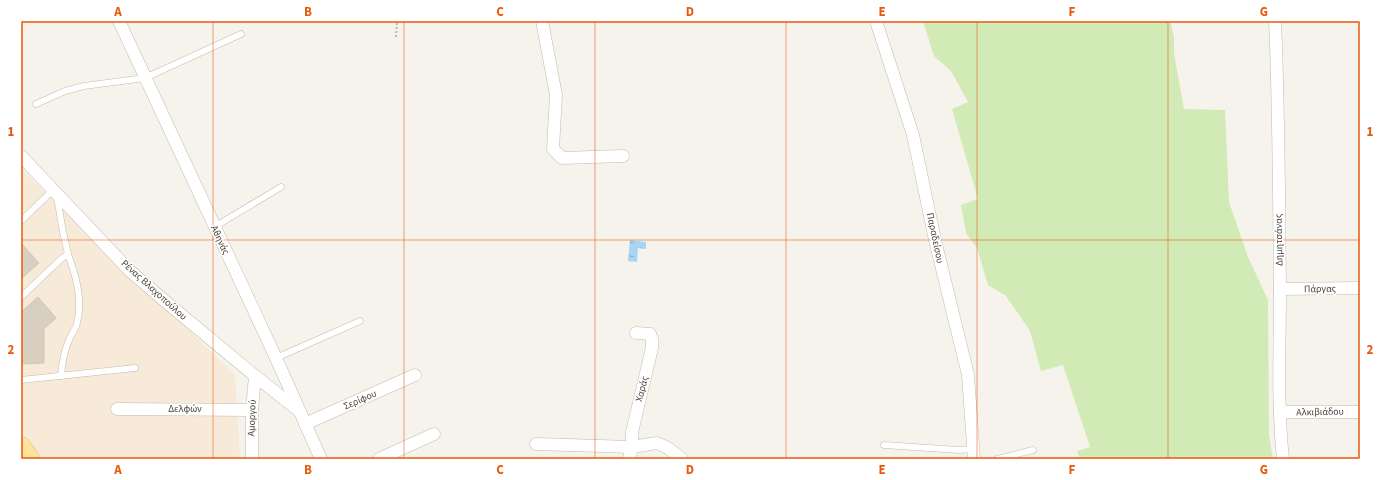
<svg xmlns="http://www.w3.org/2000/svg" width="1381" height="480" font-family="'Source Sans 3',sans-serif">
<defs>
<pattern id="water-ripples" width="26" height="14" patternUnits="userSpaceOnUse"><rect width="26" height="14" fill="#a9d4f2"/><path d="M2 4q2-2 4 0t4 0M15 11q2-2 4 0t4 0" fill="none" stroke="#8caec5"/></pattern>
</defs>
<rect width="100%" height="100%" fill="#f6f3ec"/>
<path fill="#f7ead8" d="M21 169 235 375 240 459H40L21 431Z"/>
<path fill="#d2eab5" d="M923 21H1170L1174 37V53L1184 109 1225 110 1229 202 1248 257 1268 300 1269 435 1273 459H1080L1077 451 1090 447 1063 365 1041 371 1030 331 1006 296 988 285 977 248 966 233 961 205 978 199 952 109 968 102 951 71 934 56Z"/>
<path fill="url(#water-ripples)" d="M630 240 646 242V249L638 248 637 262 628 261Z"/>
<g fill="#d8cfc1" stroke="#d3c7b4">
<path d="M21 243 39 263 21 279Z"/>
<path d="M38 297 56 318 44 329V363L21 364V312Z"/>
</g>
<g fill="none" stroke-linecap="round" stroke-linejoin="round">
<defs>
<g id="service">
<path d="M36 104 65 91 84 86 145 78 241 34"/>
<path d="M21 221 53 190"/>
<path d="M214 227 281 187"/>
<path d="M21 297 60 260 68 254 63 232 57 197"/>
<path d="M276 358 360 321"/>
<path d="M61 376C62 363 64 351 69 340 71 334 76 329 77 323 83 300 76 276 68 254"/>
<path d="M21 380 135 368"/>
<path d="M884 445 959 450 974 449"/>
<path d="M997 459 1033 450"/>
</g>
<g id="minor">
<path d="M119 21 276 358 321 459"/>
<path d="M542 21 556 95 553 149 562 158 623 156"/>
<path d="M876 21 913 135 935 240 968 375 974 459"/>
<path d="M1275 21C1279 111 1279 200 1280 290 1280 347 1277 403 1283 459"/>
<path d="M21 156 130 271 166 302 255 376 298 410"/>
<path d="M1280 289 1360 288"/>
<path d="M117 409 252 410"/>
<path d="M1280 412H1360"/>
<path d="M305 424 415 375"/>
<path d="M536 444 632 447 657 443 668 448 682 459"/>
<path d="M252 459V410L255 376"/>
<path d="M379 459 434 434"/>
<path d="M629 459 632 447V432L652 348V339L650 334 636 333"/>
</g>
<path id="primary" d="M21 446 30 459"/>
</defs>
<use href="#service" stroke="#c2bbae" stroke-width="7"/>
<use href="#minor" stroke="#c2bbae" stroke-width="13"/>
<use href="#primary" stroke="#e6c16a" stroke-width="20"/>
<path stroke="#c4b79f" stroke-width="2" stroke-dasharray="2 2" stroke-linecap="butt" d="M396 37 397 21"/>
<use href="#service" stroke="#fff" stroke-width="6"/>
<use href="#minor" stroke="#fff" stroke-width="12"/>
<use href="#primary" stroke="#ffe39c" stroke-width="19"/>
</g>
<path fill="none" stroke="#e8590c" stroke-width="1" stroke-opacity="0.55" d="M213 21V459M404 21V459M595 21V459M786 21V459M977 21V459M1168 21V459M21 240H1360"/>
<g text-anchor="middle" dominant-baseline="central" stroke-width="3" stroke-linejoin="round" paint-order="stroke">
<g font-size="10" fill="#4b4439" stroke="#fff">
<text transform="translate(935 238) rotate(78)">Παραδείσου</text>
<text transform="translate(220 240) rotate(65)">Αθηνάς</text>
<text transform="translate(1279 240) rotate(-91)">Δημητσάνας</text>
<text transform="translate(1320 289) rotate(-1)">Πάργας</text>
<text transform="translate(154 290) rotate(42)">Ρένας Βλαχοπούλου</text>
<text transform="translate(642 389) rotate(-76)">Χαράς</text>
<text transform="translate(360 400) rotate(-24)">Σερίφου</text>
<text x="185" y="409">Δελφών</text>
<text transform="translate(1320 412) rotate(-1)">Αλκιβιάδου</text>
<text transform="translate(252 418) rotate(-88)">Αμοργού</text>
</g>
</g>
<rect width="1381" height="480" fill="none" stroke="#ffffff" stroke-width="44"/>
<rect x="22" y="22" width="1337" height="436" fill="none" stroke="#e8590c" stroke-width="1.5"/>
<g font-size="13" text-anchor="middle" font-weight="bold" fill="#e8590c">
<text x="118" y="16">A</text>
<text x="308" y="16">B</text>
<text x="500" y="16">C</text>
<text x="690" y="16">D</text>
<text x="882" y="16">E</text>
<text x="1072" y="16">F</text>
<text x="1264" y="16">G</text>
<text x="11" y="136">1</text>
<text x="1370" y="136">1</text>
<text x="11" y="354">2</text>
<text x="1370" y="354">2</text>
<text x="118" y="474">A</text>
<text x="308" y="474">B</text>
<text x="500" y="474">C</text>
<text x="690" y="474">D</text>
<text x="882" y="474">E</text>
<text x="1072" y="474">F</text>
<text x="1264" y="474">G</text>
</g>
</svg>
